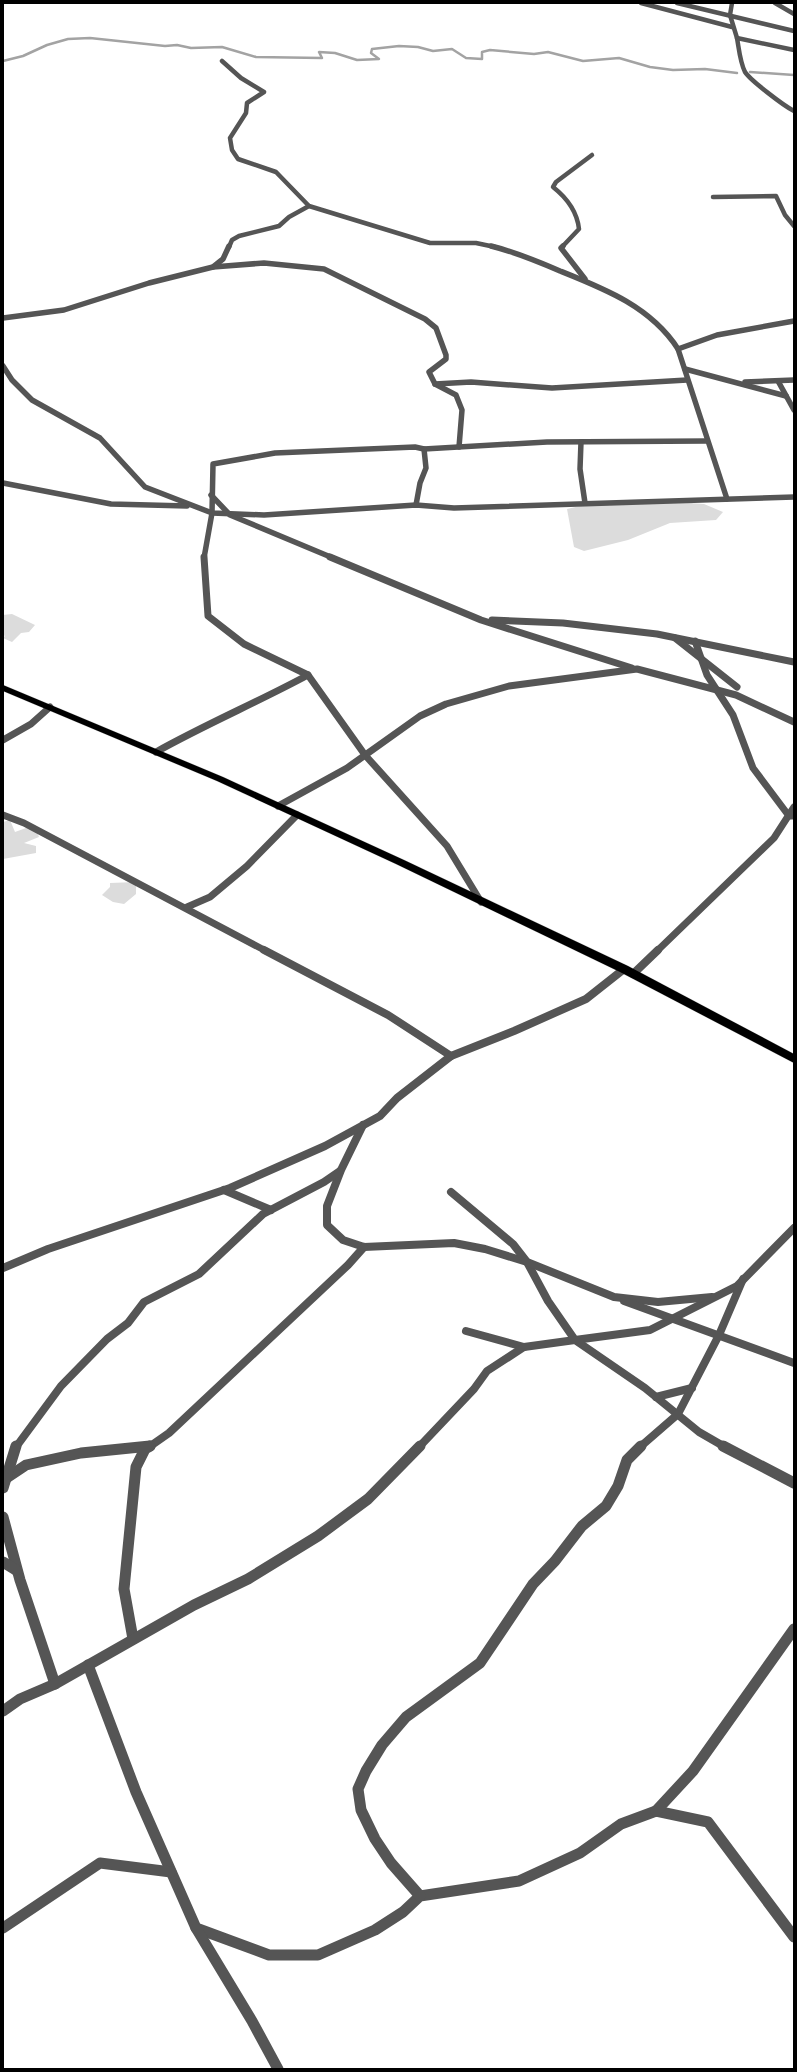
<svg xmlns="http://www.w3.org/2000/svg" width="797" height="2072" font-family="'Exo 2',sans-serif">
<rect width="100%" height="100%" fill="#fff"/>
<g fill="#dcdcdc">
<path d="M676 502 704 504 723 512 716 520 670 523 628 540 584 551 574 547 567 509 580 506Z"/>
<path d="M12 614 35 625 29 632 21 633 12 642 3 638 5 636 3 635V615Z"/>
<path d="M10 820 15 832 26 828 36 829 39 837 24 843 36 846V853L3 859V822Z"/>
<path d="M136 882V894L124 904 113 902 102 895 110 887V883Z"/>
</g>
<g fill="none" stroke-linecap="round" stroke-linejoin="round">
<g stroke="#a3a3a3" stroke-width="2.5">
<path d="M3 61 23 56 47 45 68 39 90 38 165 46 177 45 191 48 222 47 256 57 322 58 319 52 335 53 357 60 379 59 371 53 372 49 399 46 418 47 433 51 452 49 466 58 482 59V52L490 50 534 54 548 52 583 61 619 58 650 67 673 70 705 69 737 73"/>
<path d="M750 72 794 75"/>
</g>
<defs>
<path id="trunk" d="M3 685 223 777 404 860 628 966 794 1054V1063L620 972 396 864 217 781 3 691Z"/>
</defs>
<use href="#trunk" stroke="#dbdbdb" stroke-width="1"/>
<g stroke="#555" stroke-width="4.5">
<path d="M641 3 732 27"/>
<path d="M677 3 794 31"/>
<path d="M732 3 730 15 737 38"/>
<path d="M775 3 794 14"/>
<path d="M794 50 737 38C739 49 740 62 745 72 750 80 784 106 794 111"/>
<path d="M222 61 241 78 264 92 247 103 246 113 230 138 232 150 238 159 276 172 309 206 430 243H476L495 247"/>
<path d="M713 197 776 196 785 215 794 226"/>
<path d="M229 247 232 240 239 236 279 226 289 217 309 206"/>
<path d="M562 247 579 229C577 211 567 198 553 187L556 182 592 155"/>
</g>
<g stroke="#555" stroke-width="5.5">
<path d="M491 246C515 252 537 261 560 271 605 289 651 307 678 349L727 499"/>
<path d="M563 246 561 248 585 279"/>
<path d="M213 267 264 263 324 269 425 319 436 328 446 355V359L429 372 435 384 456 395 462 410 459 447"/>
<path d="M3 318 64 310 149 283 213 267 223 259 229 246"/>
<path d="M678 349 717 335 794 321"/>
<path d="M3 366 12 380 32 400 100 438 145 487 212 513 204 558"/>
<path d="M685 369 786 396"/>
<path d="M778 381 794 410"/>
<path d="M745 382 794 380"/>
<path d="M435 384 471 382 552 388 687 380"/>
<path d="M707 441 547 442 424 449 415 447 275 453 213 464 212 513 264 515 416 505 454 508 794 497"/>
<path d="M581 442 580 469 585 503"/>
<path d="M3 483 111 504 187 506"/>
<path d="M211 495 230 515 333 558"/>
<path d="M416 505 420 483 426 468 424 449"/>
</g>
<g stroke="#555" stroke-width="7">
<path d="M204 557 208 616 244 644 308 675 365 755 447 846 481 902"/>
<path d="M330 557 481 620 632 668"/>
<path d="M492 620 563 623 657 634 794 662"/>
<path d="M675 638 737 687"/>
<path d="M695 641 707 675 733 715 753 768 789 816H793"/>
<path d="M3 740 31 724 50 707"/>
<path d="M156 752C206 724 258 702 308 675"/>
<path d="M278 806 347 768 420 716 446 704 509 686 637 669 736 695 794 722"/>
<path d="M3 815 24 823 266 951"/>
<path d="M187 907 210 897 247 866 297 815"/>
<path d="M657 951 774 838 794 807"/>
</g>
<g stroke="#555" stroke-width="8">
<path d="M264 950 388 1015 451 1056"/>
<path d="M633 974 658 950"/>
<path d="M363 1125 341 1170 327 1206V1225L343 1240 364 1247 454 1243 485 1249 527 1262 548 1301 575 1340 650 1330 737 1286 794 1228"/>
<path d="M224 1190 271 1210"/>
<path d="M451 1192 513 1244 527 1262 614 1297 658 1302 712 1297"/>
<path d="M3 1268 48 1249 230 1188 325 1146 380 1116 397 1098 451 1056 514 1031 586 999 624 969"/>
<path d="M624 1301 794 1363"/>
<path d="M466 1331 524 1347"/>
<path d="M656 1397 692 1388"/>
<path d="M16 1447 61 1386 107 1339 128 1323 144 1302 199 1274 263 1214 324 1182 340 1171"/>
<path d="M145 1447 150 1446"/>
<path d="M149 1447 169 1433 348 1265 364 1247"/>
<path d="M419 1447 474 1389 487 1371 524 1347 575 1340 645 1388 699 1432 725 1447"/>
<path d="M640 1447 678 1414 719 1335 743 1279"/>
</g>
<g stroke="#555" stroke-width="11">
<path d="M723 1446 794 1483"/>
<path d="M8 1477 26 1465 81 1453 150 1446"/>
<path d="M3 1488 16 1446"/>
<path d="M3 1517 20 1580 55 1684"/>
<path d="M3 1562 16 1570"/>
<path d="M133 1639 124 1589 136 1467 145 1449 150 1446"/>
<path d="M88 1665 136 1792 196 1928 269 1955H318L375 1930 403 1912 420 1896 519 1881 580 1853 621 1824 656 1811 708 1822 794 1937"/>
<path d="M3 1711 20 1699 55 1684 194 1605 248 1579 318 1536 368 1499 420 1446"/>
<path d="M656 1811 693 1771 794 1629"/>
<path d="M420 1896 391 1863 375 1839 361 1810 358 1789 366 1771 382 1745 406 1717 480 1663 533 1584 555 1561 582 1526 606 1506 618 1486 627 1460 641 1446"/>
<path d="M3 1928 100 1863 171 1872"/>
<path d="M196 1928 252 2021 278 2069"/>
</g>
<use href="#trunk" fill="#000" fill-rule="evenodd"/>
</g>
<rect width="797" height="2072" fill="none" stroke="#000000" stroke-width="8"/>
</svg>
